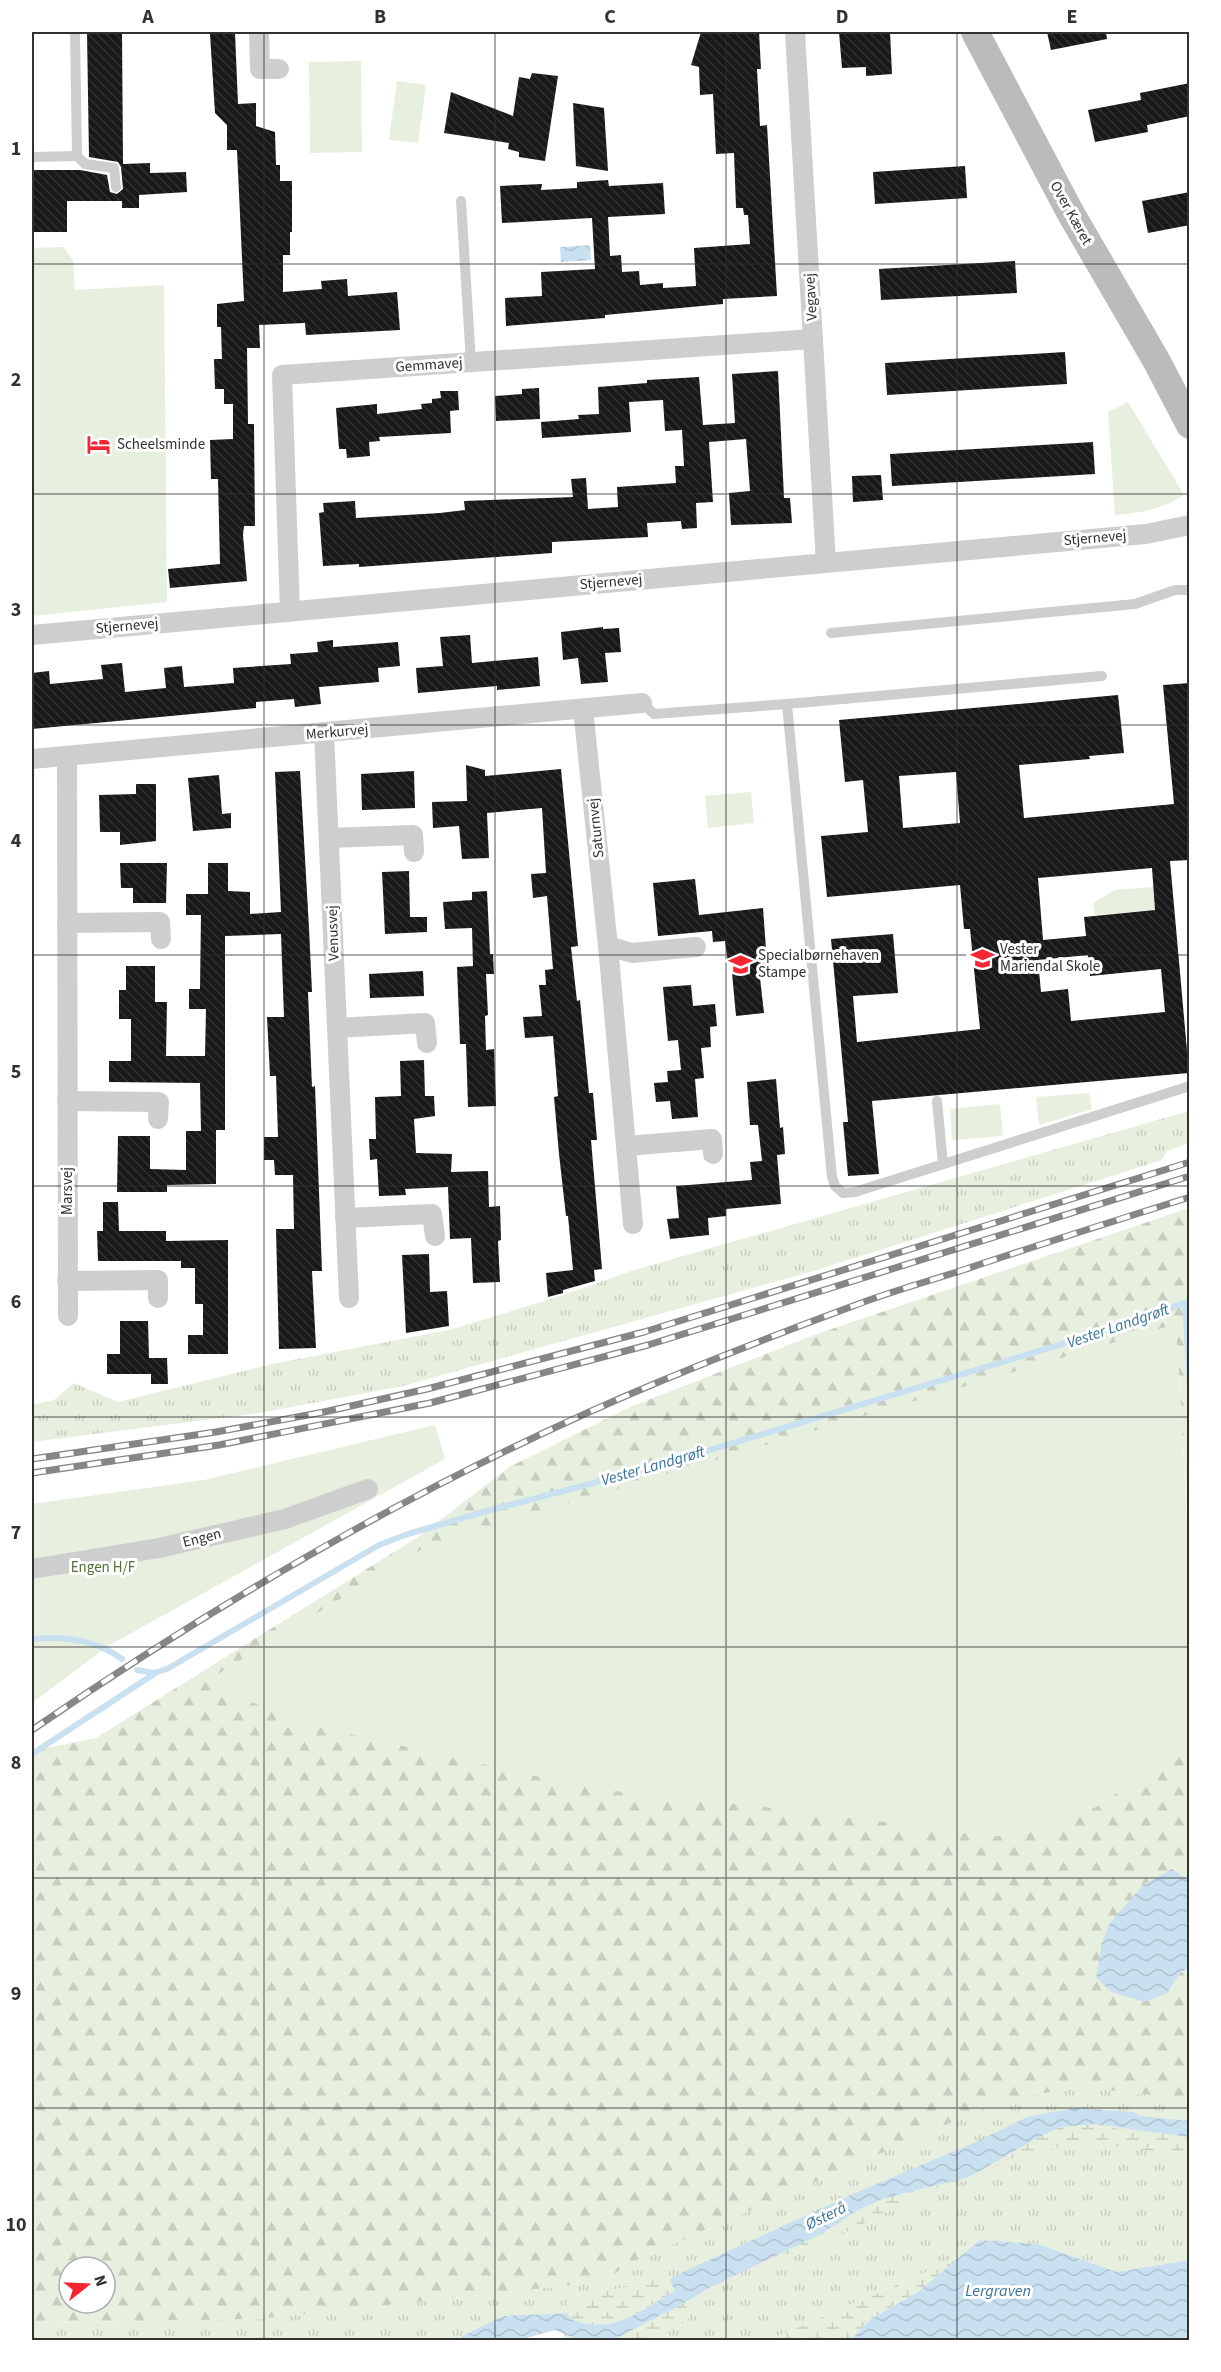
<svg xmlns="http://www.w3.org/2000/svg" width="1221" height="2372" font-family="'Source Sans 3',sans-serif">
<defs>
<pattern id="grass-tufts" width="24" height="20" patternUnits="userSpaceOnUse" patternTransform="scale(1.5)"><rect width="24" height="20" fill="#e7efde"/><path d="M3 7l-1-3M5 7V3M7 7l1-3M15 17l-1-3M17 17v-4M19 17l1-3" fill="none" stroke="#c7cdbf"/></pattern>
<pattern id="forest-firs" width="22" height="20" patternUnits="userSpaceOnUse" patternTransform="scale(1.5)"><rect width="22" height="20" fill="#e7efde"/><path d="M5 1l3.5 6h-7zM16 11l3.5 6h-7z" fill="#c7cdbf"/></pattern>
<pattern id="wetland-marsh" width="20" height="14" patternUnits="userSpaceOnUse" patternTransform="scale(1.5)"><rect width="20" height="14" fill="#e7efde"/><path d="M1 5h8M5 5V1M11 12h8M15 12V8" fill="none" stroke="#c7cdbf"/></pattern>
<pattern id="water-waves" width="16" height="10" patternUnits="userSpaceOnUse" patternTransform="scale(1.5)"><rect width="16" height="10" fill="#c9e0f0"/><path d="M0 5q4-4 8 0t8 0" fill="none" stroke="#adc1ce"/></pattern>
<pattern id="building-back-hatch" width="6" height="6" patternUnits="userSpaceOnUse" patternTransform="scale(1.5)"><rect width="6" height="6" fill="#181818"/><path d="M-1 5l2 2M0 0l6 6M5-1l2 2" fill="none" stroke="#313131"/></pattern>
</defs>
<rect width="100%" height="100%" fill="#fff"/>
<g fill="url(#grass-tufts)">
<path d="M1189 1111V1143L1167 1151 1162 1160 817 1270 403 1386 259 1413 32 1442V1405L54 1400 74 1383 118 1402 272 1364 449 1330 564 1295 631 1271Z"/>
<path d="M1078 2087 1189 2099V2260L1117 2272 1038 2244 980 2240 959 2258 769 2340H563L567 2313 503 2316 462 2336 459 2340H32V2323L257 2319 600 2282 637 2260 1000 2101Z"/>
</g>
<path fill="url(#forest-firs)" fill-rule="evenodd" d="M1189 1208V1553L1178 1356 1012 1836 1044 1829 1189 1744V1880L1172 1869 1143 1885 1130 1902 1167 1993 1181 1972 1189 1968V2099L1078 2087 1000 2101 637 2260 600 2282 257 2319 32 2323V1751L96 1738 418 1537 511 1466 630 1407 817 1334ZM925 1592 565 1782 557 1781ZM69 2267H105V2303H69Z"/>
<g fill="url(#wetland-marsh)">
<path d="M1078 2124 1189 2137V2157L1088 2142 1058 2147 1032 2159 1011 2158 973 2179 933 2189 802 2254H779L821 2234 858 2210 885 2198 969 2177 1037 2138 1060 2127Z"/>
<path d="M959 2258 918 2292 871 2319 850 2340H769Z"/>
<path d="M668 2276 675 2291C638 2312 613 2336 570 2319L567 2313 568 2301Z"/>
<path d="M686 2302 688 2319C661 2341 645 2340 612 2340Z"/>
</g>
<g fill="#e7efde">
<path d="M361 61 362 152 310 153 309 62Z"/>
<path d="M397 81 426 85 418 143 389 140Z"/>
<path d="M63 247 73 260 75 290 164 285 167 602 32 616V248Z"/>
<path d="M1128 402 1184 495C1162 509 1141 513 1115 515L1108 412Z"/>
<path d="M751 792 754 823 708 828 705 796Z"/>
<path d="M1153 887 1155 910 1095 915 1093 903 1115 890Z"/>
<path d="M1089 1093 1092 1109 1039 1125 1036 1097Z"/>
<path d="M1000 1104 1003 1136 952 1140 950 1109Z"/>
<path d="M1176 1324 1189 1553V1744L1096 1807 1044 1829 1012 1836H980L939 1829 740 1804 651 1797 557 1781 288 1720 208 1680 430 1544Z"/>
<path d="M435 1425 445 1459 108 1646 32 1703V1504L204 1480Z"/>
</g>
<g fill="url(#water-waves)">
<path d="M590 245 591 260 561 262 560 247Z"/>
<path d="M1172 1869 1189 1880V1968L1181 1972 1167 1993 1145 2002 1112 1992 1096 1978 1102 1942 1110 1923 1143 1885Z"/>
<path d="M1073 2108 1133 2112 1140 2116 1189 2121V2137L1094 2124 1060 2127 1037 2138 969 2177 885 2198 858 2210 821 2234 709 2288 686 2302 613 2340H579L555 2330 519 2340H459L462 2336 503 2316 567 2313 570 2319C613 2336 638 2312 675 2291L670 2280 674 2276 846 2197 976 2142 1027 2117Z"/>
<path d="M980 2240 1038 2244 1117 2272 1189 2260V2340H850L871 2319 918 2292Z"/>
</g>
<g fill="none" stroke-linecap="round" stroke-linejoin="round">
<g stroke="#c9e0f0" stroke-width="6">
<path d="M1185 1303 1190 1382"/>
<path d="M32 1639C63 1636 96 1640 122 1659"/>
<path d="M137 1670 154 1673 167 1669 379 1545 408 1534 494 1509 640 1471 1109 1330 1190 1301"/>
<path d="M32 1754 154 1674"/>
</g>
</g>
<g fill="url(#building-back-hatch)" fill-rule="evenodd">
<path d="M87 32H122L123 164 150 163V173L186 172 187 192 139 195V208H122V201H67V232H32V170H80L107 175 110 192 117 194 123 189 121 167 118 162 89 157Z"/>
<path d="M701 32H759L761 69H757L760 126 767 125 777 296 723 299V304L605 315V318L506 326 505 298 542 296 541 272 595 269 592 218 502 223 500 186 542 184 541 190 577 188V182L608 180 609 186 663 183 665 214 608 217 610 256 621 255 622 272 639 271 640 285 663 283V288L696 286 694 248 750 244 748 215H744L743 208H736L734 153 716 154 713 94 700 95 699 67 691 65Z"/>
<path d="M839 32H890L892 74 866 76V67L842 68Z"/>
<path d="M1047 32H1106L1107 39 1051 50Z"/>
<path d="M235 33 238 104 256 103V126L275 132 276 165H280V181H292V232H290V255H283V292L322 289 321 281 347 279 348 296 397 292 400 330 306 335 305 323 259 325 260 348H247L248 424H254L255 526H244L243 535 247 581 170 588 168 569 220 564 218 479H211L210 440 233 439V404H224V389H215L214 359H222L221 327H217V304L244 301 237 150H227V125L215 113 210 34Z"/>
<path d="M532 73 558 76 545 161 519 157V152L508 149 509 143 444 133 451 92 513 116 519 77 530 79Z"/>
<path d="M1190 83V116L1147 125 1148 132 1095 142 1088 110 1141 100 1140 93Z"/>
<path d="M573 103 604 108 608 171 576 166Z"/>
<path d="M965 166 967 198 875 204 873 172Z"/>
<path d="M1190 192V225L1148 233 1142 201Z"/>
<path d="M1015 261 1017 293 881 300 879 269Z"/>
<path d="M1065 352 1067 384 887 395 885 363Z"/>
<path d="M778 371 784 498H790L792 523 731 525 729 493 750 491 746 439 709 442 713 502 696 503 697 528 682 529 681 521 647 523 648 537 552 542V553L359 567V564L323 566 319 513 324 512 323 503 355 501 356 518 440 513 465 510 464 501 573 497 571 479 586 478 588 509 618 507 617 487 676 483 675 466H684L682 430 665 431 663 400 629 402 631 432 542 438 541 422 579 419 578 415 599 414 598 387 647 383V380L699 377 703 425 735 423 732 374Z"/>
<path d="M539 388 540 419 496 421 495 396 522 394V389Z"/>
<path d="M440 391H458L459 410 450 411 451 433 379 437 380 441 369 442 370 456 347 458 346 449H339L336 408 377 404V414L422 409 421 404 432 403V399L441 398Z"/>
<path d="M1093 442 1095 474 892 486 890 454Z"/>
<path d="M881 475 883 500 853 502 852 476Z"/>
<path d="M603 627V629L619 628 621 652 605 653 608 682 581 684 578 658 563 660 561 632Z"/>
<path d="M470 635 472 663 538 657 540 686 497 690V686L418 693 416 668 443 666 440 637Z"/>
<path d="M333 640V647L398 642 400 666 378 668 379 682 319 687 321 704 295 707 294 699 256 702V708L32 729V673L49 671 50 684 103 679 101 665 122 663 125 692 166 688 164 668 182 666 184 687 234 683 233 668 291 664 290 654 318 652 317 642Z"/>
<path d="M1190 683V860L1170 861 1189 1073 872 1101 879 1174 848 1176 843 1122H848L831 939 893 934 898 993 853 996 857 1042 980 1029 970 929H964L960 885 827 897 821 836 868 832 863 780 845 782 839 720 1118 695 1124 753 1089 756 1090 759 1019 765 1024 818 1174 804 1163 685ZM956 772 960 823 903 828 899 776ZM1152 868 1155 910 1084 917 1086 936 1043 940 1038 878ZM1088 955 1090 976 1161 969 1165 1012 1071 1021 1068 989 1041 992 1038 960Z"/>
<path d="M466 765 485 770V776L561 769 578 946 571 947 577 1001 580 1000 589 1093H593L597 1140H591L602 1269 594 1270 595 1281 563 1290V1293L548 1297 546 1273 573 1270 568 1216H566L559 1154 554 1097 558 1096 553 1036 525 1038 523 1017 542 1016 539 985H546L545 970 553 969 547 896 533 898 531 874 546 873 542 808 487 813 489 858 462 859 459 826 433 828 432 802 467 801Z"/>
<path d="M300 771 309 928 312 992H308L312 1087 315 1086 322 1271H312L316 1348 279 1349 276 1229H294L293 1175H275L274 1160H264V1137H278L276 1076H270L267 1017H284L281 934 225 936V1130H216V1184L167 1185V1192H117L118 1136H150V1169L186 1170V1131H201L200 1083 109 1082V1061H131V1019H119V990H126V966H155V1002H167L166 1056H205L206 1009H189V989H200L201 915H186V894H208V863H228V891L250 892V914L281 912 275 772Z"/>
<path d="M414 771 415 808 362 810 361 774Z"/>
<path d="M219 775 222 814 231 813V828L193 831 188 778Z"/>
<path d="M136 784H156V841L120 845V832H100L99 795 136 794Z"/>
<path d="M120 863H167L166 903H133V888H121Z"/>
<path d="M409 871 410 917H427V932L385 934 382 872Z"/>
<path d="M695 879 699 915 763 908 768 977 760 978 764 1013 736 1016 731 962 728 963 725 941 713 942 712 931 658 936 653 883Z"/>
<path d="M487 891 490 954H493L494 974H486L488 1015 485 1016 486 1050 494 1049 496 1106 468 1107 466 1044H460L457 967 473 966 472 928 445 929 443 902 472 900V892Z"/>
<path d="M423 971 424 996 370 998 369 974Z"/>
<path d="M691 985 693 1006 715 1004 717 1026 710 1027 711 1047 701 1048 704 1078 695 1079 698 1117 672 1119 670 1101 656 1102 654 1083 668 1082 667 1071 681 1070 678 1040 668 1041 663 987Z"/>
<path d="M424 1060 425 1096H434L435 1116 414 1119 416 1153 452 1154 451 1172 488 1171 489 1207 500 1206 501 1240 498 1241 500 1282 473 1283 471 1238 450 1239 448 1187 405 1189 406 1195 379 1196 377 1159 370 1160 369 1139H376L375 1097 401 1096 400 1061Z"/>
<path d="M776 1079 780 1128 783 1127 785 1154 777 1155 781 1204 726 1209V1216L708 1218 709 1235 670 1239 667 1219 679 1218 676 1186 752 1180 750 1162 762 1161 758 1125H750L747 1082Z"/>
<path d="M103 1202H118L119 1231H166V1241L228 1240V1354H188V1335H203V1304H195V1268H181V1261H98L97 1231H103Z"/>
<path d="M429 1254 430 1292 447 1291 449 1326 406 1333 402 1255Z"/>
<path d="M120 1321H148L149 1358H167L168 1384H151V1374H107V1354H120Z"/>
</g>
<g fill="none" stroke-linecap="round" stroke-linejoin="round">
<g stroke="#cecece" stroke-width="10">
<path d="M75 32 77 156 85 164 114 168 116 187"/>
<path d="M32 157 77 156"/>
<path d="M461 201 471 362"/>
<path d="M831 633 1135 604 1175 590H1190"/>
<path d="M1102 676 787 704 832 1177 835 1186 843 1193 855 1192 1190 1086"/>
<path d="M642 703 654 714 787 704"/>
<path d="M937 1101 943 1164"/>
</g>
<g stroke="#cecece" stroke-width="20">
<path d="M259 32 260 69H279"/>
<path d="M795 32 826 563"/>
<path d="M290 612 282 375 813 339"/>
<path d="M32 635 1146 534 1190 525"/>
<path d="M583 709 608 946 633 1224"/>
<path d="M324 733 349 1298"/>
<path d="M67 756 68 1316"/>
<path d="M32 759 642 703"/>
<path d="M329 838 413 835 414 852"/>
<path d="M67 923 160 922 161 939"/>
<path d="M608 946 632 953 696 947"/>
<path d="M337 1028 425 1023 427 1043"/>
<path d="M67 1101 159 1102 158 1119"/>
<path d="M626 1146 712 1139 713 1154"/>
<path d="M345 1218 432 1214 435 1236"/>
<path d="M67 1281 158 1280V1298"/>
<path d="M32 1569 159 1548 285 1519 368 1489"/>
</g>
<path stroke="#bbb" stroke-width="28" d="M975 32 1070 212 1156 360 1190 425"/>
<defs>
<g id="rail">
<path d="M32 1459 216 1432 324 1412 427 1389 644 1332 1190 1162"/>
<path d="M32 1473 219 1445 430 1403 648 1345 1190 1176"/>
<path d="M32 1730C229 1595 439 1473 661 1381 724 1355 788 1330 853 1306 889 1292 926 1282 963 1270 1038 1245 1114 1221 1190 1197"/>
</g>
</defs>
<use href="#rail" stroke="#868686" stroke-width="7"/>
<use href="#rail" stroke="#fff" stroke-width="4.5" stroke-dasharray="14" stroke-linecap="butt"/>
</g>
<path fill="none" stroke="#313131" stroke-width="1.5" stroke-opacity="0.55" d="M264 32V2340M495 32V2340M726 32V2340M957 32V2340M32 264H1190M32 494H1190M32 725H1190M32 955H1190M32 1186H1190M32 1417H1190M32 1647H1190M32 1878H1190M32 2108H1190"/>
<defs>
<symbol id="hotel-bare" viewBox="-9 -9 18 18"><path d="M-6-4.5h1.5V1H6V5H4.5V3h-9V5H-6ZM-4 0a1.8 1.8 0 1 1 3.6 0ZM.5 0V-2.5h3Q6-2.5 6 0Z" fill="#f62532" stroke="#fff" stroke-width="2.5" paint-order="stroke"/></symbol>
<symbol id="school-bare" viewBox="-9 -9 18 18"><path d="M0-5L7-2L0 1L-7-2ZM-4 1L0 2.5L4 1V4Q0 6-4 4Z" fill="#f62532" stroke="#fff" stroke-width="2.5" paint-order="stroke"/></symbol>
</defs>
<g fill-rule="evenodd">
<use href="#hotel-bare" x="82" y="428" width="33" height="33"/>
<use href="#school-bare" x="966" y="942" width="33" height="33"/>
<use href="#school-bare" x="724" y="948" width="33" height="33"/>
</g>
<g text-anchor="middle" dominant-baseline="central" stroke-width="6" stroke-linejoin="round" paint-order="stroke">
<g font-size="15" fill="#313131" stroke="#fff">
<text transform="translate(1071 213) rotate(61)">Over Kæret</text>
<text transform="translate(811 297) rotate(-93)">Vegavej</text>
<text transform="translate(429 365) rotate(-4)">Gemmavej</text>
<text transform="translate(1095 538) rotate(-5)">Stjernevej</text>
<text transform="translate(611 582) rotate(-5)">Stjernevej</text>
<text transform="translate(127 626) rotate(-5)">Stjernevej</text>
<text transform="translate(337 732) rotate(-5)">Merkurvej</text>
<text transform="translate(596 828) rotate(-96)">Saturnvej</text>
<text transform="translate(333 933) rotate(-92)">Venusvej</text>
<text transform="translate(67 1191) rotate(-90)">Marsvej</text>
<text transform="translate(202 1538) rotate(-14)">Engen</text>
</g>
<g font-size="15" fill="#313131" stroke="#fff" text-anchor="start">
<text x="117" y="444">Scheelsminde</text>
<text x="1000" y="949">Vester<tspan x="1000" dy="17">Mariendal Skole</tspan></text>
<text x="758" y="955">Specialbørnehaven<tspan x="758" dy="17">Stampe</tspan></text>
</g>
<g font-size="15" fill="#537139" stroke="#fff">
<text x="103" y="1567">Engen H/F</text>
</g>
<g font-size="16" font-style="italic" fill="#36739c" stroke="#fff">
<text transform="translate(1118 1326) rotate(-19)">Vester Landgrøft</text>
<text transform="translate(653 1466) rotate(-16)">Vester Landgrøft</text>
<text transform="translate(826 2216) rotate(-26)">Østerå</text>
<text x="998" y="2291">Lergraven</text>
</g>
</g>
<rect width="1221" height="2372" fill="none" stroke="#ffffff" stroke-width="66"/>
<g transform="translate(87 2285) rotate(72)"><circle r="28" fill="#ffffff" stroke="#adadad" stroke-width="1.5"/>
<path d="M0-4.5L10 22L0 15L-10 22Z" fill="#f62532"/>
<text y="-9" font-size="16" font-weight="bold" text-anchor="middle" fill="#313131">N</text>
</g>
<rect x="33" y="33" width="1155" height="2306" fill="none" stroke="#313131" stroke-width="2"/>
<g font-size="20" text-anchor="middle" font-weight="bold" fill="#313131">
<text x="148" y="23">A</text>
<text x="380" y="23">B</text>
<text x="610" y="23">C</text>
<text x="842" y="23">D</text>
<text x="1072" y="23">E</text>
<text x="16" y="155">1</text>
<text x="16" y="386">2</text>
<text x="16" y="616">3</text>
<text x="16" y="847">4</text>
<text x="16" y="1078">5</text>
<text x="16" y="1308">6</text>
<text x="16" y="1539">7</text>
<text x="16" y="1769">8</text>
<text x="16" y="2000">9</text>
<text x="16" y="2231">10</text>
</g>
</svg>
